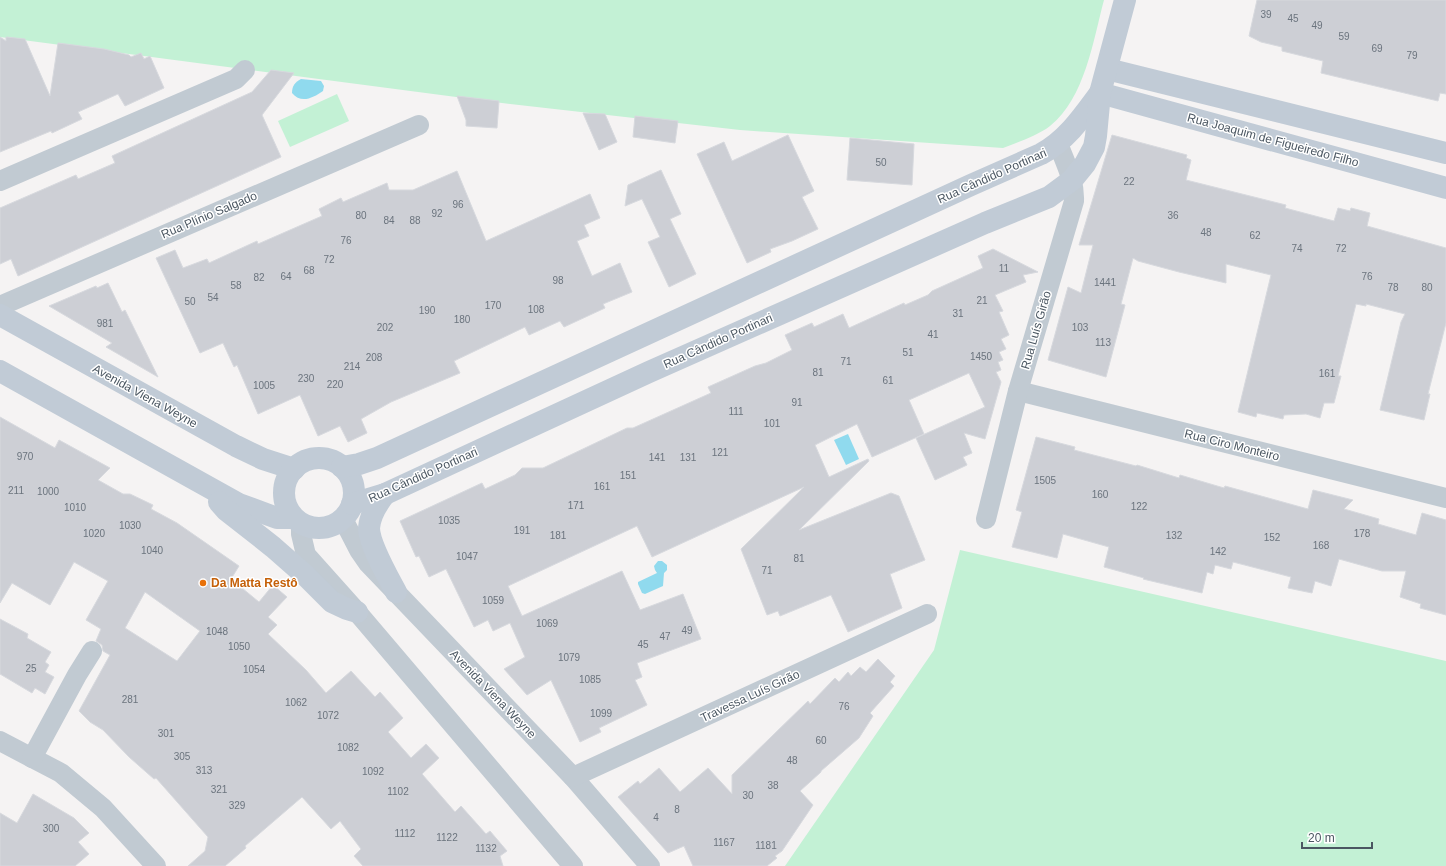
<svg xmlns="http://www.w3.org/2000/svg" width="1446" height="866" font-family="Helvetica,sans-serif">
<rect width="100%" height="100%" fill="#f5f3f3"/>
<g fill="#c3f1d5">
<path d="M0 0H1104C1093 41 1085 98 1050 126 1037 136 1018 142 1003 148L740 130 502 103 0 37Z"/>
<path d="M337 94 349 121 290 147 278 121Z"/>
<path d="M960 550 1446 661V866H785L934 650Z"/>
</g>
<g fill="#90daee">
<path d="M301 79 321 81 324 86 323 91C313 98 301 104 292 93 292 86 295 82 301 79Z"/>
<path d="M848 434 859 459 846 465 834 440Z"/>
<path d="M658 561H662L667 565V570L664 573 663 586 645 594 642 593 638 584V582L657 573 655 570 654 566Z"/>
</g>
<g fill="#cdcfd5" stroke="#d7d9de" fill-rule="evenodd">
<path d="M1257 0H1446V94L1440 93 1438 101 1321 73 1323 61 1282 51V47L1261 42 1249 36Z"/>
<path d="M0 37 6 41V37L25 39 50 96 58 43 104 49 129 55 131 57 141 53 144 59 150 56 164 88 125 106 118 94 78 112 82 119 52 133 51 131 0 152Z"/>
<path d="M271 70 294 73 262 115 281 157 18 276 11 259 0 264V208L76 175 78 179 115 163 112 156 252 92Z"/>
<path d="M457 96 499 101 497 128 466 126V120Z"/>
<path d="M583 113 605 114 617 142 599 150Z"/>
<path d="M635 116 678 121 675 143 633 137Z"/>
<path d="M788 135 814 191 802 197 818 229 792 241 770 249 771 252 747 263 697 154 724 142 732 161Z"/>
<path d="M1112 135 1187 155 1186 158 1191 160 1186 180 1286 205 1285 208 1334 221 1338 208 1350 211 1351 208 1370 213 1367 226 1446 248V323L1428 394H1430L1424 420 1380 410 1401 322 1405 314 1366 304V306L1356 304 1338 376H1341L1334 403H1324L1320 418 1306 414 1284 415 1283 419 1257 413 1256 417 1238 412 1271 275 1226 264V283L1179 272 1138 261 1133 258 1121 304 1125 305 1106 377 1048 360 1068 287 1081 293 1093 245H1079Z"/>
<path d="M850 138 914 144 912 185 847 180Z"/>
<path d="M661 170 681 214 670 219 696 274 669 287 648 242 660 237 642 199 625 206 628 185Z"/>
<path d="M457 171 486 241 590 194 600 218 584 225 589 236 577 241 592 276 620 263 632 292 603 304 605 308 564 327 560 321 529 335 525 327 454 361 460 373 391 402 361 419 367 433 348 442 340 426 318 436 300 395 258 414 237 365 234 367 223 343 200 353 156 258 175 250 183 268 207 259 209 263 257 241 258 244 322 216 319 209 341 198 343 202 387 183 389 190H413Z"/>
<path d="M993 249 1038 272 1023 275 1026 282 995 295 1003 311 999 312 1009 335 1001 339 1006 349 999 352 1003 360 998 362 1001 370 996 372 1001 382 985 439 964 433 972 453 963 457 967 465 935 480 916 438 985 407 969 373 909 400 924 434 872 457 857 424 815 445 829 477 868 459 869 461 799 530 891 493 899 496 925 560 890 574 902 608 848 632 831 595 780 616 778 611 767 615 741 549 804 487 652 557 637 526 508 586 522 616 622 571 640 610 683 594 701 639 637 663 642 677 635 680 647 705 599 728 601 732 580 742 551 680 527 695 504 669 525 657 510 623 493 631 488 620 474 627 446 569 429 577 419 556 416 557 400 521 482 483 485 489 515 475 522 468H543L627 428H633L711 393 708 387 755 366 766 363 792 350 785 335 812 323 814 327 843 314 849 328 904 303 905 305 928 295 932 291 983 268 978 256Z"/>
<path d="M108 283 122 312 125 310 158 377 106 347 112 343 49 306 96 286 97 288Z"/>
<path d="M0 417 55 448 59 440 110 468 98 480 123 494H130L153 505 151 509 177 523 239 566 231 579 259 602 273 585 287 597 268 617 277 625 268 634 306 670 326 693 351 671 375 697 380 692 403 718 388 732 411 758 426 744 439 758 422 774 455 812 461 806 486 834 490 831 507 851 500 856 503 866H363L354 856 361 849 340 821 331 829 302 797 245 846 246 848 225 866H188L205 851 208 837 156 778 154 779 129 757 103 730 90 722 79 711 110 655 103 651 102 645 96 641 101 629 86 620 108 581 74 562 50 605 12 583 0 603ZM145 592 200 631 177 661 125 628Z"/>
<path d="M1036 437 1075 447 1074 450 1136 466 1137 465 1179 478 1180 475 1224 488 1225 486 1308 509 1313 490 1353 500 1344 509 1379 519 1378 524 1416 535 1422 513 1446 520V615L1420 608 1421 604 1400 597 1406 571H1382L1339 559 1331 586 1315 581 1312 593 1288 588 1291 577 1233 562 1231 569 1215 565 1213 574 1207 572 1202 593 1143 579 1144 578 1104 567 1109 547 1063 534 1057 558 1012 547 1022 512 1016 510Z"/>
<path d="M0 619 28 634 27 638 51 652 45 662 49 665 45 672 54 677 45 694 35 688 32 693 0 674Z"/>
<path d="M878 659 895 676 890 682 894 686 870 713 873 716 859 738 821 771V772L800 791 813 805 782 851 775 856 777 858 767 866H693L684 846 668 853 618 797 638 781 640 784 659 768 680 792 708 768 732 794V775L808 701 810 704 835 678 839 682 848 672 851 676 860 667 866 672Z"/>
<path d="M33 794 74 818 89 833 78 842 89 854 75 866H0V813L17 823Z"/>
</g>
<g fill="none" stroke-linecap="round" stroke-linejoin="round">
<g stroke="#c1cad2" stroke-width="20">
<path d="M0 181 236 79 245 70"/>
<path d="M0 306 419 125"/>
<path d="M1018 391 1446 498"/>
<path d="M343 519 359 550 368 563 573 777 650 866"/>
<path d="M986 519 1018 391 1074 201C1075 180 1065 163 1058 143"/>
<path d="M301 524V534L306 555 357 612 573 866"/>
<path d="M0 741 61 773 103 808 156 866"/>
<path d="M32 758 77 675 92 651"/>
<path d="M573 777 927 614"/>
</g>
<g stroke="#c1cbd6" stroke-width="22">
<path d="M1107 69 1446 153"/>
<path d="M1100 93 1446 188"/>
<path d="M0 315 236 446 263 459 294 469"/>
<path d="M0 371 239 504 277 518H294"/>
<circle cx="319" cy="493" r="35"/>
<path d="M342 467 359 464 377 458 971 185 1041 154C1067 140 1083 116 1100 93"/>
<path d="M385 494C377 504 370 515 369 528 369 544 388 577 396 592"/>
<path d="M219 502 226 510 273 547 306 576 332 602 347 609 357 612"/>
<path d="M352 504 385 494 649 372 985 223 1049 197 1072 180 1085 164 1094 147 1096 136 1100 93 1125 0"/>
</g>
</g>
<circle fill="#e8710a" stroke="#fff" stroke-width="1.5" cx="203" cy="583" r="4"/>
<g text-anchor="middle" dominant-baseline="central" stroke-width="3" stroke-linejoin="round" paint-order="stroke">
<g font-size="10" fill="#6b747e">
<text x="1266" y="14">39</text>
<text x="1293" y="18">45</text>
<text x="1317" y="25">49</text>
<text x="1344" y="36">59</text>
<text x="1377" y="48">69</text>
<text x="1412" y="55">79</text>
<text x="881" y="162">50</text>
<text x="1129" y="181">22</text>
<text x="458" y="204">96</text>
<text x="437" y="213">92</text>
<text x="361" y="215">80</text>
<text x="1173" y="215">36</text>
<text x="389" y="220">84</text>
<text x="415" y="220">88</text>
<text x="1206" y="232">48</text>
<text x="1255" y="235">62</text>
<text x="346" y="240">76</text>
<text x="1297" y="248">74</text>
<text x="1341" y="248">72</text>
<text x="329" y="259">72</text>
<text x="1004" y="268">11</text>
<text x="309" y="270">68</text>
<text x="286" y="276">64</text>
<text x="1367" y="276">76</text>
<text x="259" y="277">82</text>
<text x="558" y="280">98</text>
<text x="1105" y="282">1441</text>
<text x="236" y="285">58</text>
<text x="1393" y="287">78</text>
<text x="1427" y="287">80</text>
<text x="213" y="297">54</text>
<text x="982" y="300">21</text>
<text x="190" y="301">50</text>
<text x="493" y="305">170</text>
<text x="536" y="309">108</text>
<text x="427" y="310">190</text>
<text x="958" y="313">31</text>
<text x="462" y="319">180</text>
<text x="105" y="323">981</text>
<text x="385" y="327">202</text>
<text x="1080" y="327">103</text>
<text x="933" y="334">41</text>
<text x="1103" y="342">113</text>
<text x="908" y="352">51</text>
<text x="981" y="356">1450</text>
<text x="374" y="357">208</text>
<text x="846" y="361">71</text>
<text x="352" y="366">214</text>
<text x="818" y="372">81</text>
<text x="1327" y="373">161</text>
<text x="306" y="378">230</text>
<text x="888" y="380">61</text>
<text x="335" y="384">220</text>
<text x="264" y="385">1005</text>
<text x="797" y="402">91</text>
<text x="736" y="411">111</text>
<text x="772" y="423">101</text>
<text x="720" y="452">121</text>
<text x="25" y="456">970</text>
<text x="657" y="457">141</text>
<text x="688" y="457">131</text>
<text x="628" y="475">151</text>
<text x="1045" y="480">1505</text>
<text x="602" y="486">161</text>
<text x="16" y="490">211</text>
<text x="48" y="491">1000</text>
<text x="1100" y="494">160</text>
<text x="576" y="505">171</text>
<text x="1139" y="506">122</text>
<text x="75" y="507">1010</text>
<text x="449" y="520">1035</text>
<text x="130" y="525">1030</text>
<text x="522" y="530">191</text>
<text x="94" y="533">1020</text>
<text x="1362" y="533">178</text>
<text x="558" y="535">181</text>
<text x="1174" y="535">132</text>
<text x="1272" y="537">152</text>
<text x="1321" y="545">168</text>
<text x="152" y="550">1040</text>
<text x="1218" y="551">142</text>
<text x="467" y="556">1047</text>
<text x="799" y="558">81</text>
<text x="767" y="570">71</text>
<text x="493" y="600">1059</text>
<text x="547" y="623">1069</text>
<text x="687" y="630">49</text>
<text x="217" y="631">1048</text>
<text x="665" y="636">47</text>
<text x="643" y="644">45</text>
<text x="239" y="646">1050</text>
<text x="569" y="657">1079</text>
<text x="31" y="668">25</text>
<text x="254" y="669">1054</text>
<text x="590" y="679">1085</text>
<text x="130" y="699">281</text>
<text x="296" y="702">1062</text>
<text x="844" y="706">76</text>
<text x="601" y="713">1099</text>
<text x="328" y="715">1072</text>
<text x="166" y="733">301</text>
<text x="821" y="740">60</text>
<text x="348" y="747">1082</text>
<text x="182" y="756">305</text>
<text x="792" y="760">48</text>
<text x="204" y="770">313</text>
<text x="373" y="771">1092</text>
<text x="773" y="785">38</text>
<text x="219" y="789">321</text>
<text x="398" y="791">1102</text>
<text x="748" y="795">30</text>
<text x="237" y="805">329</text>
<text x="677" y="809">8</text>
<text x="656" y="817">4</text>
<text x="51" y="828">300</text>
<text x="405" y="833">1112</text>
<text x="447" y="837">1122</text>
<text x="724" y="842">1167</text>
<text x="766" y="845">1181</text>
<text x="486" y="848">1132</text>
</g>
<g font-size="12" fill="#4a5661" stroke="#fff">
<text transform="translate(1273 140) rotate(15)">Rua Joaquim de Figueiredo Filho</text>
<text transform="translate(992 176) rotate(-24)">Rua Cândido Portinari</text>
<text transform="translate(209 215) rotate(-23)">Rua Plínio Salgado</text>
<text transform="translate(1036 330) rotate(-74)">Rua Luís Girão</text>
<text transform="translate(718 341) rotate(-24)">Rua Cândido Portinari</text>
<text transform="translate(145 396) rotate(29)">Avenida Viena Weyne</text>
<text transform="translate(1232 445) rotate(14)">Rua Ciro Monteiro</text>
<text transform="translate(423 475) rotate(-24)">Rua Cândido Portinari</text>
<text transform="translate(493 694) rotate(46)">Avenida Viena Weyne</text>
<text transform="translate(750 696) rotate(-25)">Travessa Luís Girão</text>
</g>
<g font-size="12" font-weight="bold" fill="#c56008" stroke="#fff" text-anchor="start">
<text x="211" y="583">Da Matta Restô</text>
</g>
</g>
<path d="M1302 842v6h70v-6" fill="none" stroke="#4a5661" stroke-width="2"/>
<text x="1308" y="842" font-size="12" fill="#4a5661" stroke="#ffffff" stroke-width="3" paint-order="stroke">20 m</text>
</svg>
